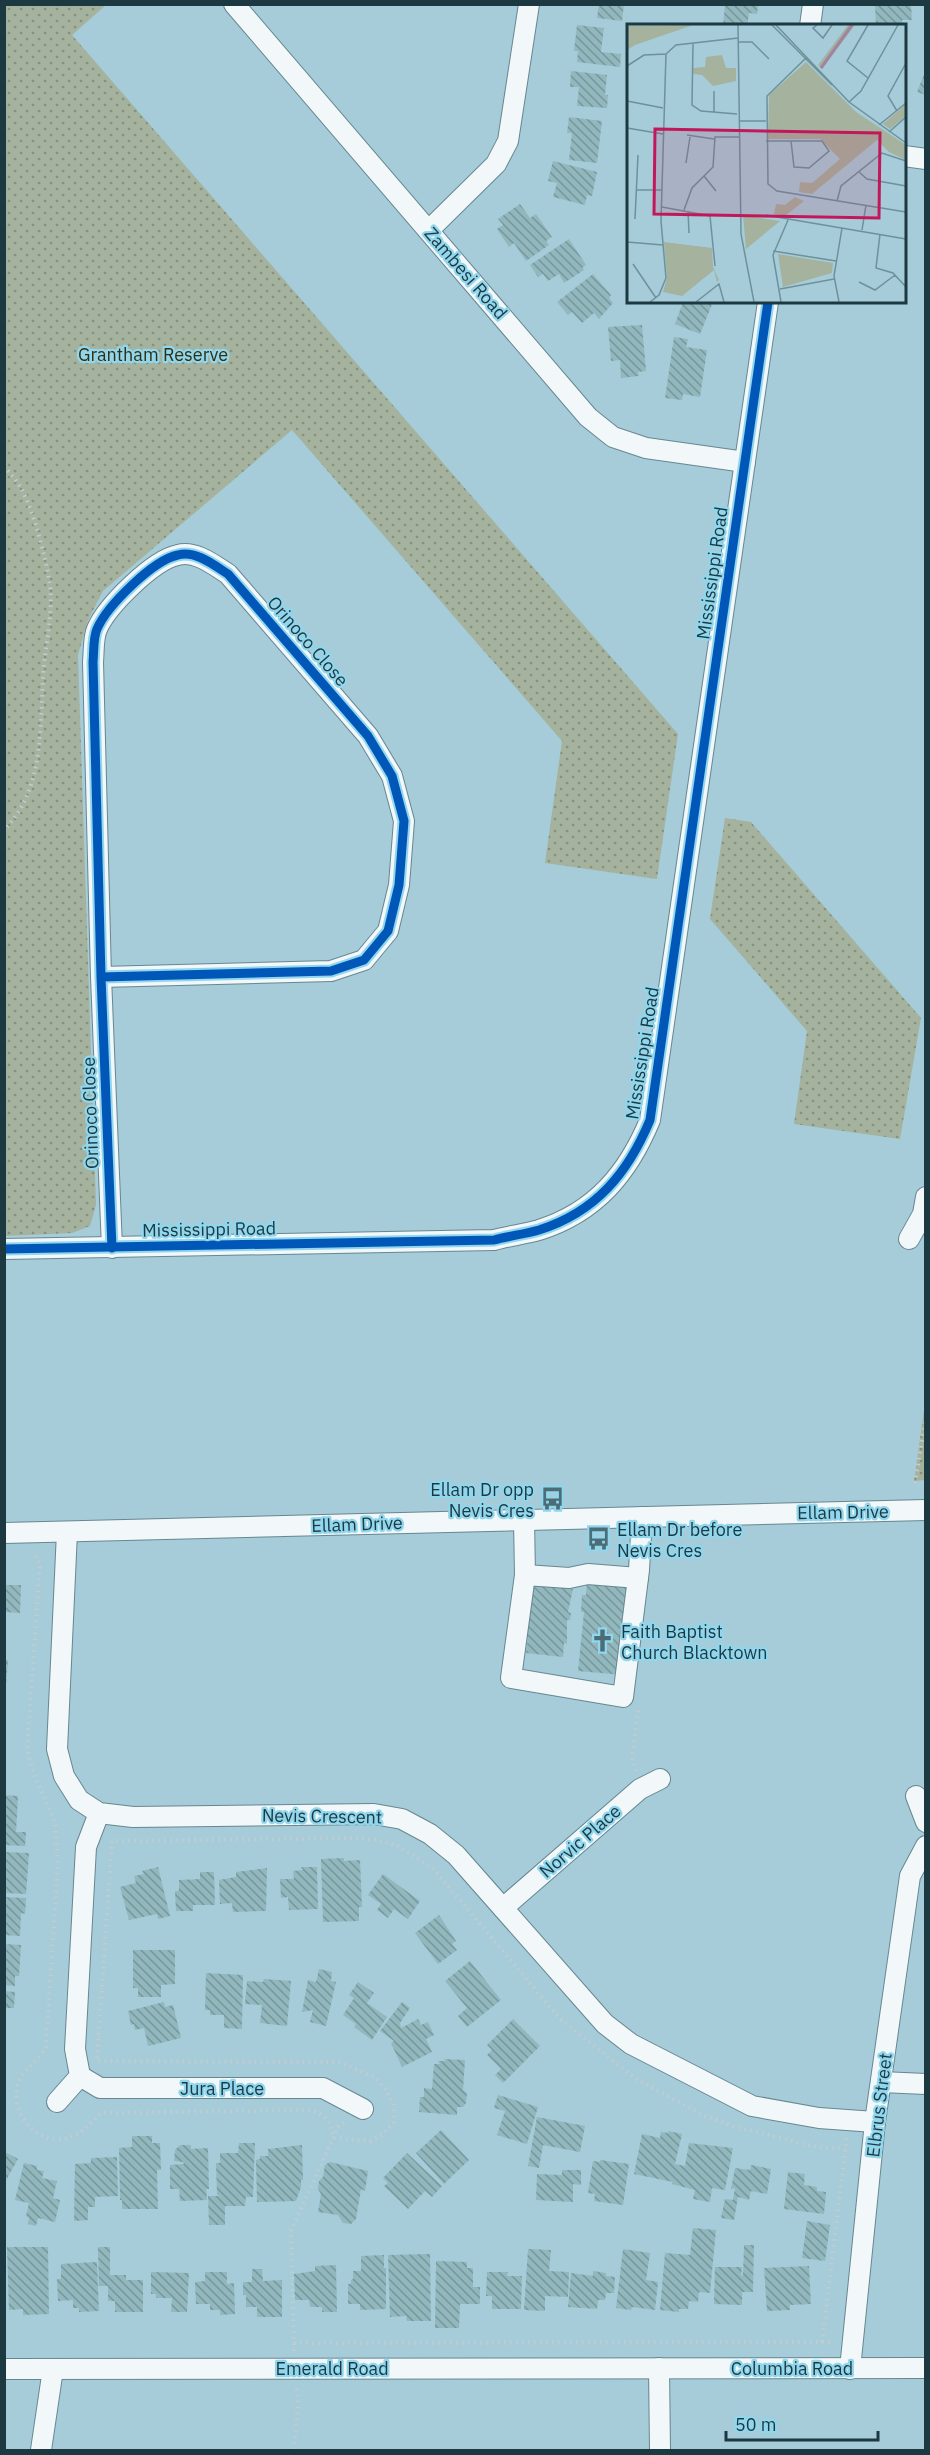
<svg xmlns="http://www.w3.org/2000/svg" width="930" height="2455" font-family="'IBM Plex Sans',sans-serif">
<defs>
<pattern id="park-dots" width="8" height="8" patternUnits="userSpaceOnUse" patternTransform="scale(1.5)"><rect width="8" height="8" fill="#a4b29e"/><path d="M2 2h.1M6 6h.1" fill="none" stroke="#859282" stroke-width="1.8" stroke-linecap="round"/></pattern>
<pattern id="building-back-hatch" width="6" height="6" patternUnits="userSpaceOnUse" patternTransform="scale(1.5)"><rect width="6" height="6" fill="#92b8be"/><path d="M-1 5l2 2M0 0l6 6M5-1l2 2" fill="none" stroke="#76979c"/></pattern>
</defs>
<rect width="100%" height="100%" fill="#a5ccd8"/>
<g fill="url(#park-dots)">
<path d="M5 4 106 5 72 35 678 734 657 879 545 863 562 741 292 430 103 591 88 620 78 655 96 1205 90 1226 72 1233 5 1236Z"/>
<path d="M725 818 751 822 921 1018 900 1139 794 1124 807 1031 710 919Z"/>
<path d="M925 1403V1480L914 1481Z"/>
</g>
<g fill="url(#building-back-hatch)">
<path d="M599 4H624L622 21 597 18Z"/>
<path d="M725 4H758L757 14 749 13 747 26H723Z"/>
<path d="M875 4H911L912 20H902V26H876Z"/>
<path d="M577 25 604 28 601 52 621 54 620 67 577 62 578 51H574Z"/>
<path d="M926 69V95L917 92Z"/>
<path d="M571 71 607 75 605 95H608L607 108 577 106 579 87H570Z"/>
<path d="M569 117 602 121 597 163 569 160 572 133H567Z"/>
<path d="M553 161 597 172 592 196 587 195 585 205 553 197 557 183 548 181Z"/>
<path d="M520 204 530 218 536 214 552 237 546 241 549 245 526 261 514 243 509 247 497 229 503 225 498 219Z"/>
<path d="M569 239 586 265 582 268 584 270 564 283 559 274 548 281 543 274 538 277 530 265Z"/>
<path d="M593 274 611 295 609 298 613 303 599 319 594 313 582 323 572 312 568 315 557 302Z"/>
<path d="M683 302H713L700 334 675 324Z"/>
<path d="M642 325 646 371 638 372 639 376 621 378 620 360 611 361 608 327Z"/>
<path d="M674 337 688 339 686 347 707 350 700 397 683 394 682 400 665 398Z"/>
<path d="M587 1579 631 1583 623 1675 578 1671 584 1612H581L582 1595H586Z"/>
<path d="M530 1584 573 1589 568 1612 571 1613 570 1620H567V1644L564 1643 563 1657 526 1653 528 1637H524Z"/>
<path d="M4 1585H21L20 1613 4 1612Z"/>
<path d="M4 1660H8L6 1686H4Z"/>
<path d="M4 1795 18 1796 16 1832H26L25 1846 4 1845Z"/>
<path d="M4 1852 29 1853 26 1894 4 1893Z"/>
<path d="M344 1858V1861L360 1860 362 1907H359V1921L323 1922 321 1859Z"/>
<path d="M158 1867 170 1916 158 1919 157 1914 129 1920 120 1887 136 1883 134 1876 144 1874 142 1871Z"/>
<path d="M301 1867H317L318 1909 289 1910 288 1897 281 1898 280 1879H294L293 1871 303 1870Z"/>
<path d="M267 1868 266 1911 233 1912 232 1903 220 1904 219 1880 236 1877V1872Z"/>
<path d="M200 1872H214L215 1905H193V1911H176L175 1891H179V1880L200 1879Z"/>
<path d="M383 1874 420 1901 408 1919 394 1909 388 1918 377 1910 381 1904 368 1895Z"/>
<path d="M4 1897 26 1898 25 1914 21 1913 20 1936 4 1935Z"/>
<path d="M439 1915 456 1941 452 1944 457 1950 438 1964 415 1933Z"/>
<path d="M4 1944 21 1945 19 1976H15V1986L4 1985Z"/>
<path d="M133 1950H175V1984L161 1985V1997H138V1988H133Z"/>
<path d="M470 1961 501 2000 467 2027 458 2016 467 2008 445 1981Z"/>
<path d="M319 1969 332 1972 331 1981 336 1982 326 2026 310 2022 313 2010 302 2012 308 1980 316 1982Z"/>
<path d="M206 1973 243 1975 242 2029 224 2028V2015H210V2010H205Z"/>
<path d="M264 1979 291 1981 287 2026 260 2023 262 2005 245 2004 247 1981 263 1982Z"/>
<path d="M358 1982 374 1993 367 2003 387 2017 372 2040 354 2027 356 2024 343 2015 354 1998 349 1995Z"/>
<path d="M4 1991 15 1992 14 2008H4Z"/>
<path d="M164 2002 165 2007 173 2005 181 2038 148 2046 144 2028 135 2030 134 2024 131 2025 128 2011Z"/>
<path d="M402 2002 410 2008 400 2023 401 2028 418 2019 421 2025 428 2022 434 2035 426 2039 432 2052 402 2067 391 2043 394 2041 380 2031Z"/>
<path d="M513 2019 540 2046 503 2083 495 2075 501 2069 487 2055 492 2050 487 2045Z"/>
<path d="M444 2059 465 2060 463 2090 467 2093 466 2103 463 2107H457V2115L419 2112 420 2097H424V2088L432 2089 434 2064H440L438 2061H445Z"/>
<path d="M498 2095 538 2107 527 2144 497 2135 505 2111 494 2108Z"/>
<path d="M537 2117 585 2126 580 2152 543 2145 539 2168 528 2166Z"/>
<path d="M441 2130 469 2160 444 2184 416 2153Z"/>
<path d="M668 2131 682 2134 675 2164 685 2166 689 2143 733 2148 725 2190 712 2188 710 2202 693 2199 695 2190 672 2184 673 2182 634 2174 642 2134 660 2138 661 2132 668 2133Z"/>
<path d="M132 2136H152V2143H160L161 2170H157L158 2209H122V2200H120L119 2148 132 2147Z"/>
<path d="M239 2143H255L253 2197H246L245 2206H225V2225H209L208 2196H221L217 2195 216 2163H220V2153H238Z"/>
<path d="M180 2145H191V2149L208 2148 209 2189H206L207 2200 180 2201 179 2189H170V2165L184 2164 183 2162 174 2161 175 2150Z"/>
<path d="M302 2145 303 2180H301V2187L296 2201 257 2202 256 2160 260 2159V2156H268V2149Z"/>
<path d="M7 2153 18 2159 4 2184V2155Z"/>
<path d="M407 2153 442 2186 432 2197 425 2191 408 2209 384 2186 388 2183 383 2178Z"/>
<path d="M117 2157 118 2196 95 2197V2207H88V2220L74 2221 75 2164 91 2163V2158Z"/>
<path d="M600 2160 629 2164 623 2205 594 2201 595 2194 588 2193 593 2161 600 2162Z"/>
<path d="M330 2162 368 2171 365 2191 361 2189 356 2219 351 2224 343 2223 338 2215 318 2212 321 2194 318 2189 319 2181 323 2177 325 2165Z"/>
<path d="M24 2163 37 2166V2170L44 2171 42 2178 57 2181 53 2198 60 2200 55 2222 38 2218 36 2226 28 2224 29 2218 26 2216 29 2203 15 2200Z"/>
<path d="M751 2165 771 2169 767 2194 751 2191 749 2200 738 2197 734 2220 721 2218 725 2199 733 2200 735 2188 731 2189 735 2168 750 2170Z"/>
<path d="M562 2170H581V2185L573 2184V2202L536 2200 537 2174 562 2175Z"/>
<path d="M788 2172 805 2174 804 2185 817 2187V2191L826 2192 824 2214 784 2209Z"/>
<path d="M807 2221 830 2225 825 2261 802 2258Z"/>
<path d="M693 2228 716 2230 710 2293 699 2292 698 2302 689 2301 688 2309H679V2312L660 2310 665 2253 690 2255Z"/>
<path d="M744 2245H754L753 2292H742V2305L714 2304 715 2267H742L741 2276 743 2275Z"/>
<path d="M7 2247H48L49 2314 23 2315V2309L9 2310Z"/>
<path d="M98 2247H110V2275H126V2280H143V2312H115V2301H108V2286H99Z"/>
<path d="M528 2249 551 2250 549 2271 569 2272 568 2297 545 2296V2311L524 2310Z"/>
<path d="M623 2249 650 2253 646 2280 658 2282 655 2310 632 2307 631 2310 616 2308Z"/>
<path d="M430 2254 431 2321H407L406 2316 390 2317 388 2255Z"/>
<path d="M384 2255V2268H386V2309L360 2310V2304H348V2284H351V2280L353 2279V2271H361V2256Z"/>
<path d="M436 2261 467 2262V2268H473V2287H480V2304H460L459 2328H435Z"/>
<path d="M97 2262 99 2311 79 2312V2308H73V2300L58 2301 57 2279H61V2264Z"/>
<path d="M336 2265 337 2312H322V2307H310L309 2300H295L294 2274 315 2271V2266Z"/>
<path d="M809 2266 811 2304 790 2305V2310L767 2311 764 2268Z"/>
<path d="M252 2269H262L263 2281 282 2280V2317H257V2307H246V2295H243V2282H252Z"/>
<path d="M593 2271 606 2273V2276L615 2277 614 2293H606L605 2300H598L597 2309 568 2307 571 2273 593 2276Z"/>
<path d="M151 2272 189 2273 187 2312H171L172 2298H156V2294H151Z"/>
<path d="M205 2272H227V2284L234 2283 235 2314 220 2315V2310H210V2304H196L195 2282 205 2281Z"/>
<path d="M487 2272H508L507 2276H522L521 2309H492V2296H486Z"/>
</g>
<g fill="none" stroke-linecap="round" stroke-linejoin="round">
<defs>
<g id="minor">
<path d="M234 4 588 417 613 437 646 448 745 462"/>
<path d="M810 26 813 4"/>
<path d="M904 156 926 159"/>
<path d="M429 230 496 164 508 141 529 4"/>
<path d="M101 977 331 971 364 960 388 931 399 885 404 821 392 776 368 736 228 574C214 565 195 550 178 555 153 560 107 606 97 629 93 638 94 652 93 662L101 977 112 1248"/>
<path d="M909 1239 923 1214 926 1197"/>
<path d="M4 1249 494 1240C509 1236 525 1234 539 1230 596 1212 628 1173 650 1120L768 302"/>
<path d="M524 1520 525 1575 511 1678 623 1697 639 1570 642 1517"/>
<path d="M67 1532 57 1749 64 1776 79 1800 99 1813 133 1817 374 1814 402 1819 430 1834 456 1855 605 2024 631 2044 752 2106 819 2118 875 2122"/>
<path d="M4 1533 926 1510"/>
<path d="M525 1575 569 1578 588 1574 638 1578"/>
<path d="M916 1796 926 1822"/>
<path d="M503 1908 640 1789 660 1779"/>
<path d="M80 2076 100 2088H323L363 2109"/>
<path d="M881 2082 926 2084"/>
<path d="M57 2102 80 2076 75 2049 86 1847 99 1813"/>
<path d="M659 2368 660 2450"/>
<path d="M4 2369 926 2368"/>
<path d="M850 2369 875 2122 910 1876 926 1846"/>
<path d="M41 2450 53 2369"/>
</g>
</defs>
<use href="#minor" stroke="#678790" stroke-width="22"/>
<g stroke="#c1cdd1" stroke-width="4" stroke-dasharray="1.5 4.5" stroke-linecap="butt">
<path d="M4 466C10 473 16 480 21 488 33 509 45 555 49 579 54 606 47 638 44 665 39 720 47 787 4 830"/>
<path d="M915 1483 926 1416"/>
<path d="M35 1556 40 1565 27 1749 34 1774 55 1822 58 1863 46 2047C39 2062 20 2070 17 2088 12 2119 43 2149 73 2136 85 2131 92 2120 102 2113L311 2110C328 2118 330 2119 333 2138L371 2141 383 2134 394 2122V2106L386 2089 374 2077 339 2062 97 2061 112 1841 356 1838 378 1840 398 1846 433 1868 560 2019 636 2079 703 2115 733 2126 817 2147 845 2149"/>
<path d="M636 1771 632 1756 638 1710"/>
<path d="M822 2342 847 2137"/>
<path d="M294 2343 834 2342"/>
<path d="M294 2351 291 2231 338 2127 347 2121"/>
<path d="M294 2450 298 2399 296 2386"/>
</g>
<use href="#minor" stroke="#f2f7f9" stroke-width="20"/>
<defs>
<g id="cycleway">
<path d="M101 977 331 971 364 960 388 931 399 885 404 821 392 776 368 736 228 574C214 565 195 550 178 555 153 560 107 606 97 629 93 638 94 652 93 662L101 977 112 1248"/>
<path d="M4 1249 494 1240C509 1236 525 1234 539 1230 596 1212 628 1173 650 1120L768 302"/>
</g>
</defs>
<use href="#cycleway" stroke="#90d6ed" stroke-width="13"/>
<use href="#cycleway" stroke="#0057b8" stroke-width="9"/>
</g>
<defs>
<symbol id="bus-bare" viewBox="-9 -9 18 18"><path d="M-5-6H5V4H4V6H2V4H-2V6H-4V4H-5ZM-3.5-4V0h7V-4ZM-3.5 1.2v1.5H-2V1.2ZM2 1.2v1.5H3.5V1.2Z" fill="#4c6c76" stroke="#90d6ed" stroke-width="2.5" paint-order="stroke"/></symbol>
<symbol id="church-bare" viewBox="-9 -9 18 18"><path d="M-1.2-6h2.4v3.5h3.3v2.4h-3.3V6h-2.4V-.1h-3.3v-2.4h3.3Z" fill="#4c6c76" stroke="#90d6ed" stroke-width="2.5" paint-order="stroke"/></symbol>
</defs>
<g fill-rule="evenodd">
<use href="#bus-bare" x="536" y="1482" width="33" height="33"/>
<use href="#bus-bare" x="582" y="1522" width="33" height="33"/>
<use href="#church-bare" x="586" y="1624" width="33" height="33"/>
</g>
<g text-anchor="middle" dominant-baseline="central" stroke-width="4.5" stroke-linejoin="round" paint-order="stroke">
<g font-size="18" fill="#1c3942" stroke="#90d6ed">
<text transform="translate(466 273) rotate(49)">Zambesi Road</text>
<text transform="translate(712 573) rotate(-82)">Mississippi Road</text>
<text transform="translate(308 641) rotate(49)">Orinoco Close</text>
<text transform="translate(642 1053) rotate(-81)">Mississippi Road</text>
<text transform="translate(90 1113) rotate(-92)">Orinoco Close</text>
<text transform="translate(209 1229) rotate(-1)">Mississippi Road</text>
<text transform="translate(843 1512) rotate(-1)">Ellam Drive</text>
<text transform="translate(357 1524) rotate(-2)">Ellam Drive</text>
<text transform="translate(322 1816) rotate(1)">Nevis Crescent</text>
<text transform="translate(580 1841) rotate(-41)">Norvic Place</text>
<text x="222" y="2088">Jura Place</text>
<text transform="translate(879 2105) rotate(-83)">Elbrus Street</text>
<text x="332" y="2368">Emerald Road</text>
<text x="792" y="2368">Columbia Road</text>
</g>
<g font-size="18" fill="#332e0d" stroke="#90d6ed">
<text x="153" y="354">Grantham Reserve</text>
</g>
<g font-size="18" fill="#1c3942" stroke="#90d6ed" text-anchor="start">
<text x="534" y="1489" text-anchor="end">Ellam Dr opp<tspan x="534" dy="21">Nevis Cres</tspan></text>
<text x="617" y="1529">Ellam Dr before<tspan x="617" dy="21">Nevis Cres</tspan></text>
<text x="621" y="1631">Faith Baptist<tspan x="621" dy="21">Church Blacktown</tspan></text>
</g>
</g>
<g transform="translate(627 24)">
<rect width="279" height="279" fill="#a5ccd8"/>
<path d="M279 80V92L263 105 256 100Z" fill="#a4b29e"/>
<path d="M66 1 8 21 0 26V2ZM221 1H228L195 45 191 41ZM95 31 99 44H109V57L86 62 75 51 66 50V44L78 43 79 33ZM179 38 229 88 279 121V136L262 128 250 116 185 170 172 168 173 158 185 159 213 135 193 115H141L142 71ZM168 173 177 177 158 192 147 190 149 180 158 181ZM116 191 134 194 153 197 119 225ZM37 218 85 224 86 243 92 256 90 258 87 246 55 272 36 268 40 254ZM151 230 206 239 205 249 156 263Z" fill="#a4b29e"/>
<path fill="none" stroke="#a283a3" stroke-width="3" d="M194 44 225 1"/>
<path fill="none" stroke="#6e919c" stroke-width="1.5" d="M111 1 114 210 127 278M145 1 205 61M149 1 222 78 279 119M190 1 186 4 196 14 205 1M241 1 220 37 241 54M112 18H125L142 35M66 19 65 81 74 87 110 90M180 33 140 72 141 160 150 167 279 188M0 42 17 31 39 30M87 67V88M0 77 36 84M222 78 234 67 271 1M270 87 261 72 279 39M113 97H139M252 101 279 79M0 104 36 110M262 108 279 93M60 111 87 115M139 117H195L202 127 182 144 167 143 164 117M59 139 63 113M232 148 240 155 279 162M77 152 89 167M10 166H35M210 177 214 162 255 129 279 137M35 183 83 192 88 242M57 186 65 164 86 143 88 113H113M61 187 62 209M138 191 279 215M8 195 11 131M235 206 239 181M253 210 249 244 266 249 279 263M0 218 36 221M146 227 209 237M6 240 29 274M232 258 248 266 268 251M153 265 207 255M23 278 32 271 39 254 34 197 39 30 49 21 111 14M69 278 92 260 97 278M154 278 146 231 161 196M212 278 207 252 215 204"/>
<path fill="#c2185b" fill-opacity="0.15" stroke="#c2185b" stroke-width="3" d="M28 105 253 109 252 194 27 190Z"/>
<rect width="279" height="279" fill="none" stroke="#1c3942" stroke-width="3"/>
</g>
<rect width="930" height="2455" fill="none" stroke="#1c3942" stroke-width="12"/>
<path d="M726 2431v9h152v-9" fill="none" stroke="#1c3942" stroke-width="3"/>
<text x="735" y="2431" font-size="18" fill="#1c3942" stroke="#90d6ed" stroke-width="4.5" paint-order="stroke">50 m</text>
</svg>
